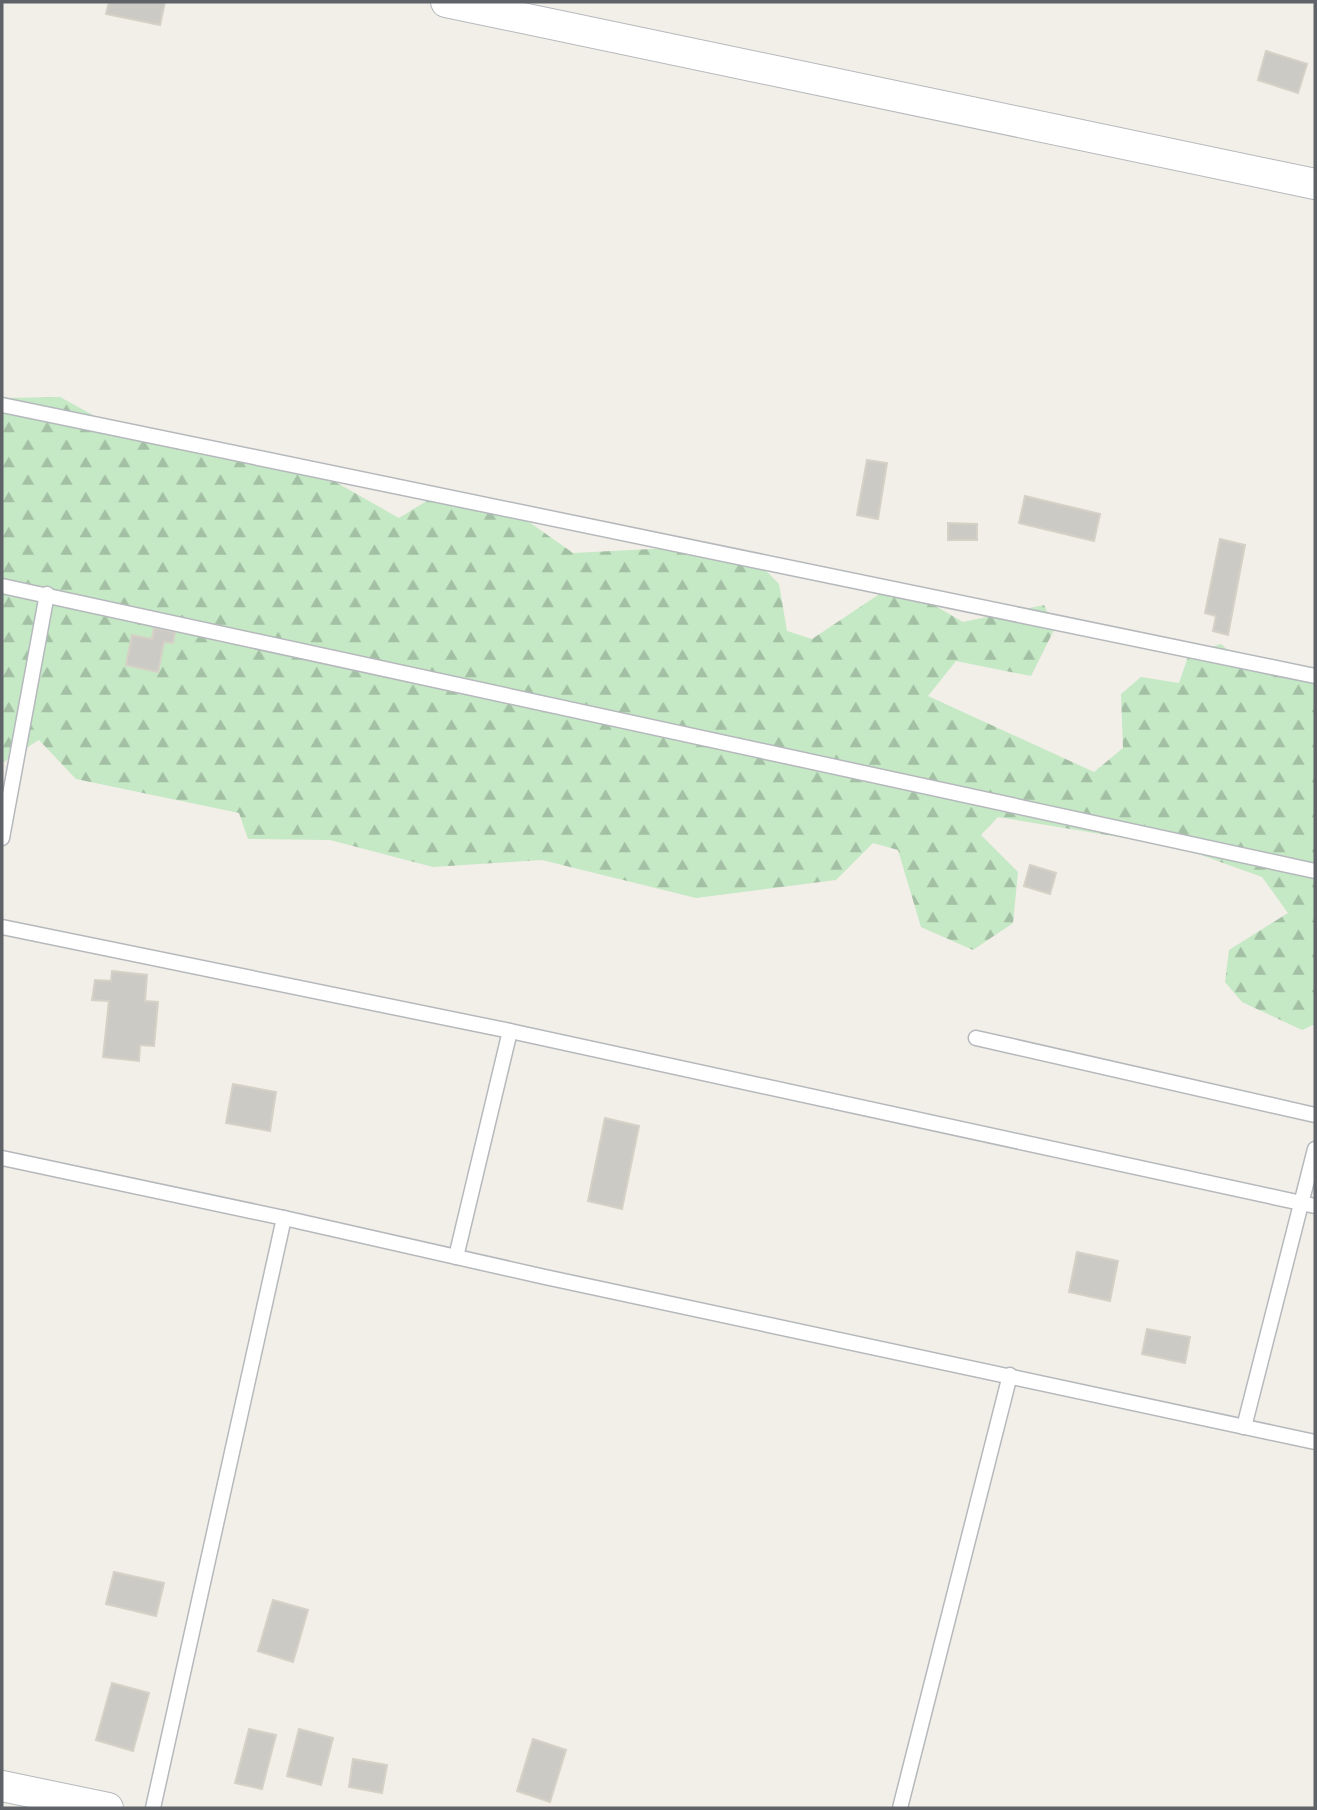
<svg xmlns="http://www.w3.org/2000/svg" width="1317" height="1810" font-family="Inter,sans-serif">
<defs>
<pattern id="forest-firs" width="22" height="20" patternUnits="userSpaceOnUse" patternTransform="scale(1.75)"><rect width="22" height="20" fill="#c5e8c5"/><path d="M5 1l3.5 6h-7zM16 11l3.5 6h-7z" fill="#a3c0a4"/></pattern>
</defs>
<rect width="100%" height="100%" fill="#f1efe8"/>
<path fill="url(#forest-firs)" d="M60 397 102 420 293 458 399 518 433 497 502 503 573 553 710 546 760 565 779 584 787 631 812 639 896 583 963 622 1044 605 1055 628 1031 676 956 661 928 696 1094 772 1123 748 1121 694 1141 677 1179 683 1189 654 1221 644 1244 665 1315 671V1024L1302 1030 1242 1002 1225 982 1229 950 1288 913 1262 877 1179 847 998 817 981 835 1018 872 1013 923 973 950 921 927 898 850 873 843 836 880 696 898 542 860 433 867 330 840 248 839 239 813 76 779 39 740 2 763V398Z"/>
<g fill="#cccac5" stroke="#d6d1c6" stroke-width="2">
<path d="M109 2H165L160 25 106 14Z"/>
<path d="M1266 51 1307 64 1298 93 1258 80Z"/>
<path d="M867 460 887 463 878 519 857 515Z"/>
<path d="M1025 496 1100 514 1094 541 1019 523Z"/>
<path d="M948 523 977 524V540H948Z"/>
<path d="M1220 539 1245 545 1228 635 1213 631 1216 616 1205 613Z"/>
<path d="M154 628 175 632 173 643 164 642 158 672 126 665 132 635 152 639Z"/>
<path d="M1030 865 1056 873 1050 894 1024 886Z"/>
<path d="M112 971 147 975 145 1001 158 1002 154 1046 140 1045 139 1061 103 1057 109 1001 92 1000 95 980 111 981Z"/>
<path d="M233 1084 276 1092 270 1131 226 1123Z"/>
<path d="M605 1118 639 1126 622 1209 588 1201Z"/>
<path d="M1077 1252 1118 1261 1110 1301 1069 1292Z"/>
<path d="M1147 1329 1190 1337 1185 1363 1142 1354Z"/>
<path d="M114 1572 164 1583 156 1616 106 1604Z"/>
<path d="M273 1600 308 1610 293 1662 258 1651Z"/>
<path d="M112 1683 149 1693 133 1751 96 1740Z"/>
<path d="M249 1729 276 1735 262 1789 235 1783Z"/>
<path d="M299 1729 333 1738 321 1785 287 1776Z"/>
<path d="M533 1739 566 1750 550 1802 517 1791Z"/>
<path d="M353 1759 387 1765 382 1793 349 1787Z"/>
</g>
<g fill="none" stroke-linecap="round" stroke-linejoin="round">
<defs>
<g id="service">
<path d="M2 405 1315 676"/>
<path d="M2 586 1315 871"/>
<path d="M2 838 47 594"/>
<path d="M2 927 510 1031 1315 1206"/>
<path d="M976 1038 1315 1115"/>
<path d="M2 1158 284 1218 545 1277 1315 1442"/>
<path d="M456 1257 510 1031"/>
<path d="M1244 1427 1315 1149"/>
<path d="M153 1808 284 1218"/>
<path d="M900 1808 1010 1375"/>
</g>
<g id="minor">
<path d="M446 2 1315 184"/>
<path d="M2 1786 108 1808"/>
</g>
</defs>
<use href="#service" stroke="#b5b8bc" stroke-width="17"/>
<use href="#minor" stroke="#b5b8bc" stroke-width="32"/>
<use href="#service" stroke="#fff" stroke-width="14"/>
<use href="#minor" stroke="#fff" stroke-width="30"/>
</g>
<rect width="1317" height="1810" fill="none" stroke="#5f6368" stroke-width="7"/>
</svg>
